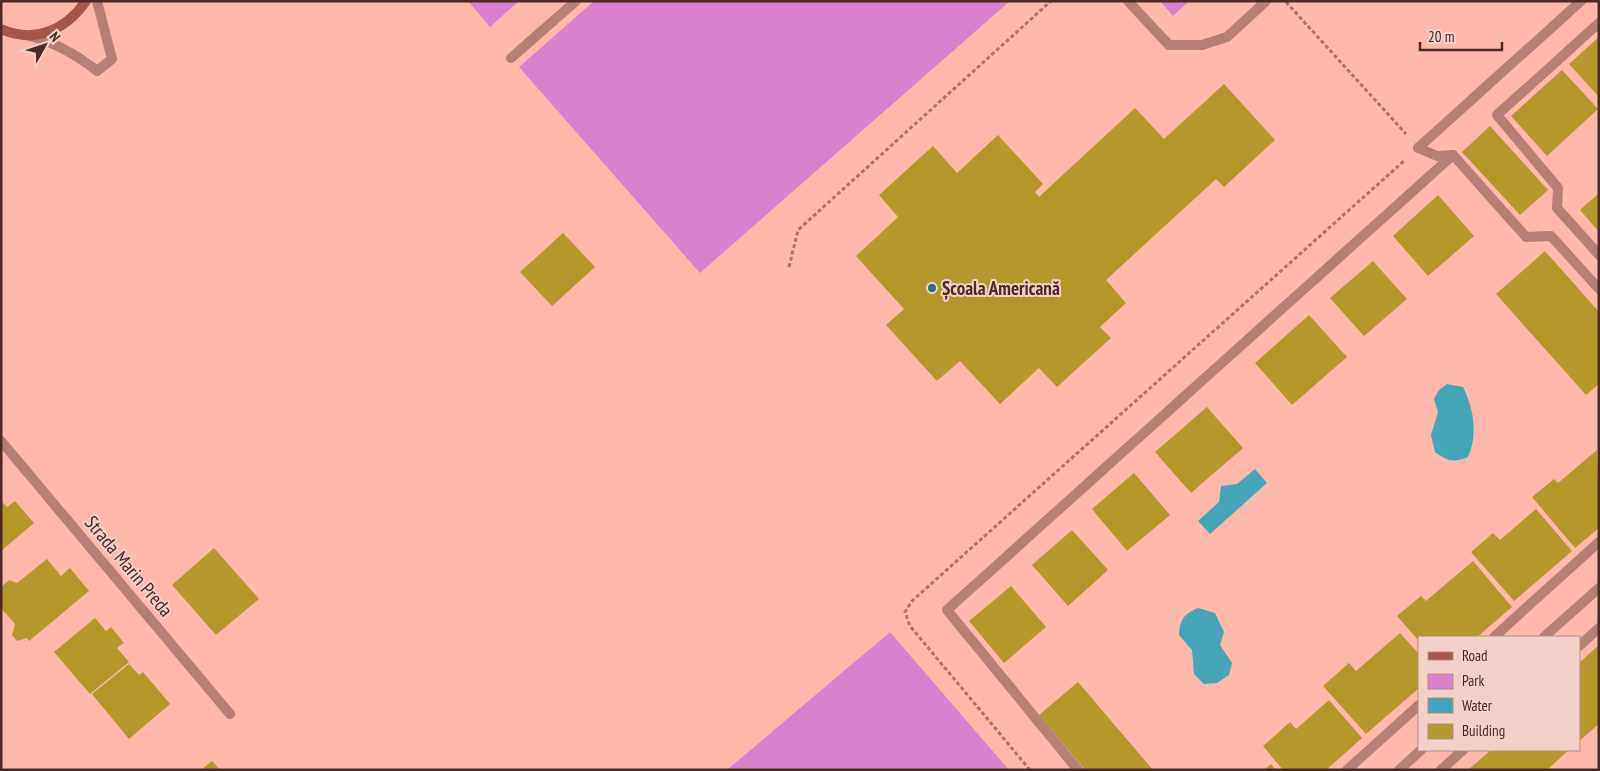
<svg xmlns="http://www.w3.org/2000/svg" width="1600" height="771" font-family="'PT Sans Narrow',sans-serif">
<rect width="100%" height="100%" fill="#ffb9ab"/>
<g fill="#d981ce">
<path d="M468 1H519L490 27Z"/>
<path d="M594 1H1010L700 273 519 67Z"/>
<path d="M1160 1H1189L1173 16Z"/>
<path d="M890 632 1009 770H727Z"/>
</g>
<g fill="#43a5b7">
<path d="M1447 384 1463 387C1474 409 1478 435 1468 457 1454 463 1447 461 1435 452L1431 435 1438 412 1434 399 1439 390Z"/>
<path d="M1255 469 1267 483 1210 534 1198 521 1219 502 1221 486 1237 484Z"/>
<path d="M1198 608 1215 613 1224 632 1220 645 1232 663 1229 675 1217 683 1204 684 1194 674 1192 650 1179 635C1180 619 1184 614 1198 608Z"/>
</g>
<g fill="#b6972c">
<path d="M1599 37V97L1569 64Z"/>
<path d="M1562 70 1598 109 1547 156 1511 116Z"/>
<path d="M1224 84 1275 140 1224 187 1216 179 1106 280 1126 303 1100 327 1111 338 1057 387 1039 368 1000 404 960 361 937 381 886 325 904 309 856 256 898 217 879 195 933 146 957 173 998 135 1043 184 1035 192 1039 197 1135 108 1164 139Z"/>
<path d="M1490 126 1548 190 1520 215 1462 152Z"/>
<path d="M1599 193V232L1580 210Z"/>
<path d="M1438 195 1474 236 1428 276 1393 236Z"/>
<path d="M563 233 595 267 552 306 520 272Z"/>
<path d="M1545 251 1599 312V384L1586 395 1496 294Z"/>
<path d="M1373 261 1407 299 1364 336 1330 298Z"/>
<path d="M1309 315 1347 357 1292 405 1255 363Z"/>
<path d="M1207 407 1243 448 1191 493 1155 452Z"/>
<path d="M1597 450 1599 528 1575 548 1532 497 1554 479 1558 483Z"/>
<path d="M1134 473 1170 515 1127 551 1092 509Z"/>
<path d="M1 501 7 507 15 501 34 523 1 551Z"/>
<path d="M1536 509 1572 551 1514 601 1471 552 1493 533 1500 540Z"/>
<path d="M1072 530 1108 570 1068 606 1032 565Z"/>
<path d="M214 548 259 599 216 635 172 585Z"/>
<path d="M47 559 61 576 70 568 89 591 29 641 27 638 17 641 12 635 15 624 1 608V587L9 580 17 583Z"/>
<path d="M1473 561 1512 607 1477 637H1419V641L1397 616 1421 596 1426 601Z"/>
<path d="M1011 586 1046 627 1004 663 969 621Z"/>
<path d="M95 618 106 631 111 627 124 643 117 648 129 662 90 694 54 652Z"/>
<path d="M1400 633 1419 654V688L1366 734 1323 686 1349 663 1356 671Z"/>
<path d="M1599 645V724L1579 741V663Z"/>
<path d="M129 664 139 675 143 672 170 704 129 739 92 694Z"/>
<path d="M1078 682 1153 770H1085L1039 715Z"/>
<path d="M1329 700 1362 738 1326 770H1283L1263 746 1290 722 1296 729Z"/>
<path d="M1491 750H1569L1547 770H1468Z"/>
<path d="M212 761 220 770H201Z"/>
<path d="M1271 764 1276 770H1264Z"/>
</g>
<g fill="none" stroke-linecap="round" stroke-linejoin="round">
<g stroke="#ab766b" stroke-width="3" stroke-dasharray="4 2.5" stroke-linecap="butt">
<path d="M1286 2 1406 134"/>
<path d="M789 267 798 230 1051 1"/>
<path d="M1030 770 910 626 905 612 912 601 1405 160"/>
</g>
<g stroke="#b67f74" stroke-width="10">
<path d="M1599 23 1497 115 1558 188 1557 208 1599 255"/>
<path d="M30 36C56 43 76 54 97 71L112 59 97 1"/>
<path d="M511 58 576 1"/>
<path d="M1418 148 1437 156 1453 155"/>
<path d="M1453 155 1526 237 1551 236 1599 289"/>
<path d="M1494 637 1599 542"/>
<path d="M1579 646 1599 628"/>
<path d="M1078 770 947 610 1453 155"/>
<path d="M1347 770 1419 705"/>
<path d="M1441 770 1463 750"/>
</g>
<g stroke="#b67f74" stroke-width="10">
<path d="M1128 1 1169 45H1202L1227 37 1266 1"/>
<path d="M1418 148 1581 1"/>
<path d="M1 441 230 714"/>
<path d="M1544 637 1599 588"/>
<path d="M1399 770 1421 750"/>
</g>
<path stroke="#a65749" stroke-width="10" d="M1 29C35 44 66 30 86 1"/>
</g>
<circle fill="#276e7b" stroke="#f4d0c9" stroke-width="2" cx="932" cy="288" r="5"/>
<g text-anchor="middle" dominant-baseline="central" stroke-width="4" stroke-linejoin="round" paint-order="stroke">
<g font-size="19" font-weight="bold" fill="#4d2b24" stroke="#f4d0c9" text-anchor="start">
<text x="942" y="288">Școala Americană</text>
</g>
<g font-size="19" fill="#4d2b24" stroke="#f4d0c9">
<text transform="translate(129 566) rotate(50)">Strada Marin Preda</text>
</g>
</g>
<rect width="1600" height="771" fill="none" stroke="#4d2b24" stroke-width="5"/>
<rect x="1418" y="636" width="162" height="115" fill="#f4d0c9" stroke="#b18e87"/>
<rect x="1428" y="652" width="25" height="8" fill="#a65749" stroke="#b18e87"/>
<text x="1462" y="661" font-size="15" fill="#4d2b24">Road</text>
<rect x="1428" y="674" width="25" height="15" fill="#d981ce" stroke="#b18e87"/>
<text x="1462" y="686" font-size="15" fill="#4d2b24">Park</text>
<rect x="1428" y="698" width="25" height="15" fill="#43a5b7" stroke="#b18e87"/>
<text x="1462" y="711" font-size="15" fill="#4d2b24">Water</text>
<rect x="1428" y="724" width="25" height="15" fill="#b6972c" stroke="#b18e87"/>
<text x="1462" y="736" font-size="15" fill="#4d2b24">Building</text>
<g transform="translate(45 45) rotate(50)" stroke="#f4d0c9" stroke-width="4" paint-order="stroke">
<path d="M0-4L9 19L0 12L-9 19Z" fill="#4d2b24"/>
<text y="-8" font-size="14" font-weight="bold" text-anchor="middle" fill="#4d2b24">N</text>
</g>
<path d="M1420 42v8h82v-8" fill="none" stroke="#4d2b24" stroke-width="2.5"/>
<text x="1428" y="42" font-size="15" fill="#4d2b24" stroke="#f4d0c9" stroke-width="4" paint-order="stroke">20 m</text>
</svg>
